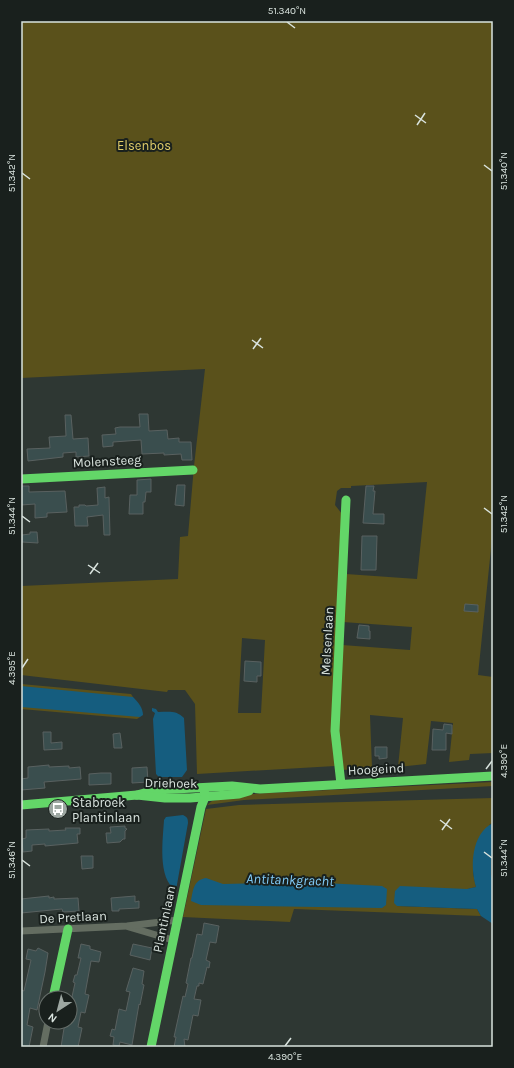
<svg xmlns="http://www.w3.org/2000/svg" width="514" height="1068" font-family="Karla,sans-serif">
<rect width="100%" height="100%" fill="#2e3733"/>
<g fill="#5a511b" fill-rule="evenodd">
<path d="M21 21H493V529L478 675 493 677V753L470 754 469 760 449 762 453 723 431 721 426 764 398 767 403 718 370 715 372 768 342 770 337 736 342 645 410 650 412 627 343 622 346 574 417 579 427 482 351 486V488H341L337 491 335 505 342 514 335 766 197 774 195 704 185 690H168L167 692 21 675V586L178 579 180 537 188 536 194 466 205 369 21 378ZM242 638 265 640 261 713H238Z"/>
<path d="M21 684 131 694 133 697 130 698 21 688Z"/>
<path d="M21 704 137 715 140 717 137 719 21 709Z"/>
<path d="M493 782V786L244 800 207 805 212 801 251 794Z"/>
<path d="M493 798V823L490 824 473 859V873L476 887 397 906 477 909 481 916 294 909 290 922 183 917 206 809 239 805Z"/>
</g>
<g fill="#155d7f">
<path d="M21 686 133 697C138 702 143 708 143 715L140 717 21 707Z"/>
<path d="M152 708 156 709 158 712C169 712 176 710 184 718L187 770 182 777H159L156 774 153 719 155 713 152 711Z"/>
<path d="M183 815C187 817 188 818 188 823L176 890C157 879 163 838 164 820L166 817Z"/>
<path d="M493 823V848L491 859V874L493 883V924L481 916 477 909 397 906 394 903 395 891 400 886 467 889 476 887C470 867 471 834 493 823Z"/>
<path d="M206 878 223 884 305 882 382 886 387 889 386 905 382 908 201 905 191 901C193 891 193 880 206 878Z"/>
</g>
<g fill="#3a4e4e" stroke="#596160">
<path d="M139 414H148L149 431 167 430 168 439 179 438V442H191L192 460H182L181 454 164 455V453L142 454 141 440 113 442V446L103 447 102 435 116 434 115 428 120 427H140Z"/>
<path d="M65 415H71L73 439 88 438 89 456 76 457V452L63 453V457L28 461 27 449 50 448 49 437 66 436Z"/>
<path d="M151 479V492H146L145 502H143V514H129L130 495H137V480Z"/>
<path d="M177 485H185L184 506 175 505Z"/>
<path d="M21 486H29V492L65 491 67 512 47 513V517L35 518V504L21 505Z"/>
<path d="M366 486H374L373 491H375L373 514H384V524L363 523Z"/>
<path d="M105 487V498L109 497 110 535H104L103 515 87 517 88 526H75L74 507H79V505H85L86 506 98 505 97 488Z"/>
<path d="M30 532H37L38 543 22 542V535L30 534Z"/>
<path d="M362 536H377L376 570H361Z"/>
<path d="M465 604 478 605V612L464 611Z"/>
<path d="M359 625 369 626V631H370V639L357 638Z"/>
<path d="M245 661 261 662V676H257V682L244 681Z"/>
<path d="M444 724 452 725V734L446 733V750H432L433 729 443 730Z"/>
<path d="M43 732H51V743L62 742V749L44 750Z"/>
<path d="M120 733 122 748H114L113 734Z"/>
<path d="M375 747H387V758L379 759V756H375Z"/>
<path d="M49 765V767L69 766V768L80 767 81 779 44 782 45 788 21 790V779L28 778V767Z"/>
<path d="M147 767 148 782 132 783V768Z"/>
<path d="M101 773H111V784L89 785V774Z"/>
<path d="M125 826V828L127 829 125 831V839H123L120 842 107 843 106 833H111L110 827Z"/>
<path d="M65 828H80V834H77L78 843 45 846V844L32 845V851L23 852 22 839 26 838V830L49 829V831L66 830Z"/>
<path d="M81 856H93V868L82 869Z"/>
<path d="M49 896V898L54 897V899L78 898 79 911 63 912 62 909 21 913V899Z"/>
<path d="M135 896V902L139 901V908L119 909V911H112L111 898Z"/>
<path d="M204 923 219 926 216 943 210 942 206 960 210 962 209 968 207 967 203 984 199 983V986H197L194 999 201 1000 198 1016 193 1015 188 1040 184 1039 185 1047H174L176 1037H174L183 996 185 997 188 984 186 983 191 958H192L197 934 202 935Z"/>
<path d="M81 944 90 946V949L101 952 99 962 91 961 85 994 89 995 85 1013 81 1012 78 1027 82 1028 78 1047H61L65 1022H70V1006L75 983 73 982 75 975H77L81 958H78Z"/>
<path d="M133 944 152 948 150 960 130 955Z"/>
<path d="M38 948 48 953 45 972 37 1010 30 1008 27 1025 33 1027 29 1047H21V990L24 991 31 960 26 959 28 949 36 951Z"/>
<path d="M133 968 144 971 142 984 144 985 140 1005 139 1004 132 1045 120 1042 119 1046 113 1045 114 1037 110 1036 112 1029 115 1030 119 1009 126 1011 130 992 126 991Z"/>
</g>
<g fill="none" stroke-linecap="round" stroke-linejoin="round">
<g stroke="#646d61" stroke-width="7">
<path d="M129 927 173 940"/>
<path d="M21 931 127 926 178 920"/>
<path d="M43 1047 48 1022"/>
</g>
<g stroke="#63d668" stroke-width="9">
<path d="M21 479 193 470"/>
<path d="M341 784 335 731 346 500"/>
<path d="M137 795 155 790 232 786 260 789 493 776"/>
<path d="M21 805 137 795 165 798H190L239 794 249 791"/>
<path d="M53 998 68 929"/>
<path d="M151 1047 201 807 205 797 204 788"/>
</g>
</g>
<path fill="none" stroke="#d9e3de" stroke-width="1.5" d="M287 22 295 28M415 115 426 123M417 125 425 113M484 165 492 171M22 173 30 179M252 340 263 348M253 349 261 338M484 508 492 514M22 516 30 522M88 565 100 573M90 574 98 563M22 668 28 659M486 769 492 761M440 820 452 829M442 830 450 819M484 852 492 858M22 860 30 866M285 1046 291 1038"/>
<defs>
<symbol id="bus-disc" viewBox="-11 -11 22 22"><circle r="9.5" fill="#9da7a2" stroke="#19201d"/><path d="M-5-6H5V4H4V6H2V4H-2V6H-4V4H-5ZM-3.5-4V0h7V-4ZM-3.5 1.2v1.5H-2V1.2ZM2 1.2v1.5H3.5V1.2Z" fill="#fff"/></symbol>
</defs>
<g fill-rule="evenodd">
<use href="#bus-disc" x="47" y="798" width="22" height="22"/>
</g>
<g text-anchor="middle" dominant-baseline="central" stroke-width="4" stroke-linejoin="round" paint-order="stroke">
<g font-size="13" fill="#e1cd69" stroke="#19201d">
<text x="144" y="145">Elsenbos</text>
</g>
<g font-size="13" fill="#d9e3de" stroke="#19201d">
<text transform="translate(107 461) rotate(-3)">Molensteeg</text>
<text transform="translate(327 641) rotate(-87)">Melsenlaan</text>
<text transform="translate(376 769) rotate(-3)">Hoogeind</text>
<text transform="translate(171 783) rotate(1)">Driehoek</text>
<text transform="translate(73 917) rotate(-3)">De Pretlaan</text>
<text transform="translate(164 919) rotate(-78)">Plantinlaan</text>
</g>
<g font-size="13" fill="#d9e3de" stroke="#19201d" text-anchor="start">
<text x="72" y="802">Stabroek<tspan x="72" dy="15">Plantinlaan</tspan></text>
</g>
<g font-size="14" font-style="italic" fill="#83cefb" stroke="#19201d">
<text transform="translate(290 880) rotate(2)">Antitankgracht</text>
</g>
</g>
<rect width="514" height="1068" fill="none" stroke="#19201d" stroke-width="44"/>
<g transform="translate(58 1010) rotate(216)"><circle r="19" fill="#19201d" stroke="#666e6a"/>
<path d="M0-3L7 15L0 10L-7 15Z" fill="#9da7a2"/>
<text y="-6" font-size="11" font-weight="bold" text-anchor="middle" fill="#d9e3de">N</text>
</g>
<rect x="22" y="22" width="470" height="1024" fill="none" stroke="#d9e3de" stroke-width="1.5"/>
<g font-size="10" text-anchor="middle" fill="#d9e3de">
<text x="287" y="14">51.340°N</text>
<text transform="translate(503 171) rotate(-90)" y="4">51.340°N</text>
<text transform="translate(11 173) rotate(-90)" y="4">51.342°N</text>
<text transform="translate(503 514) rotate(-90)" y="4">51.342°N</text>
<text transform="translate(11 516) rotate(-90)" y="4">51.344°N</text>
<text transform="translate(11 668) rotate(-90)" y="4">4.395°E</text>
<text transform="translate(503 761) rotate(-90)" y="4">4.390°E</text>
<text transform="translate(503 858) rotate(-90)" y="4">51.344°N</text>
<text transform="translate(11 860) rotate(-90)" y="4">51.346°N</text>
<text x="285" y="1060">4.390°E</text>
</g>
</svg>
